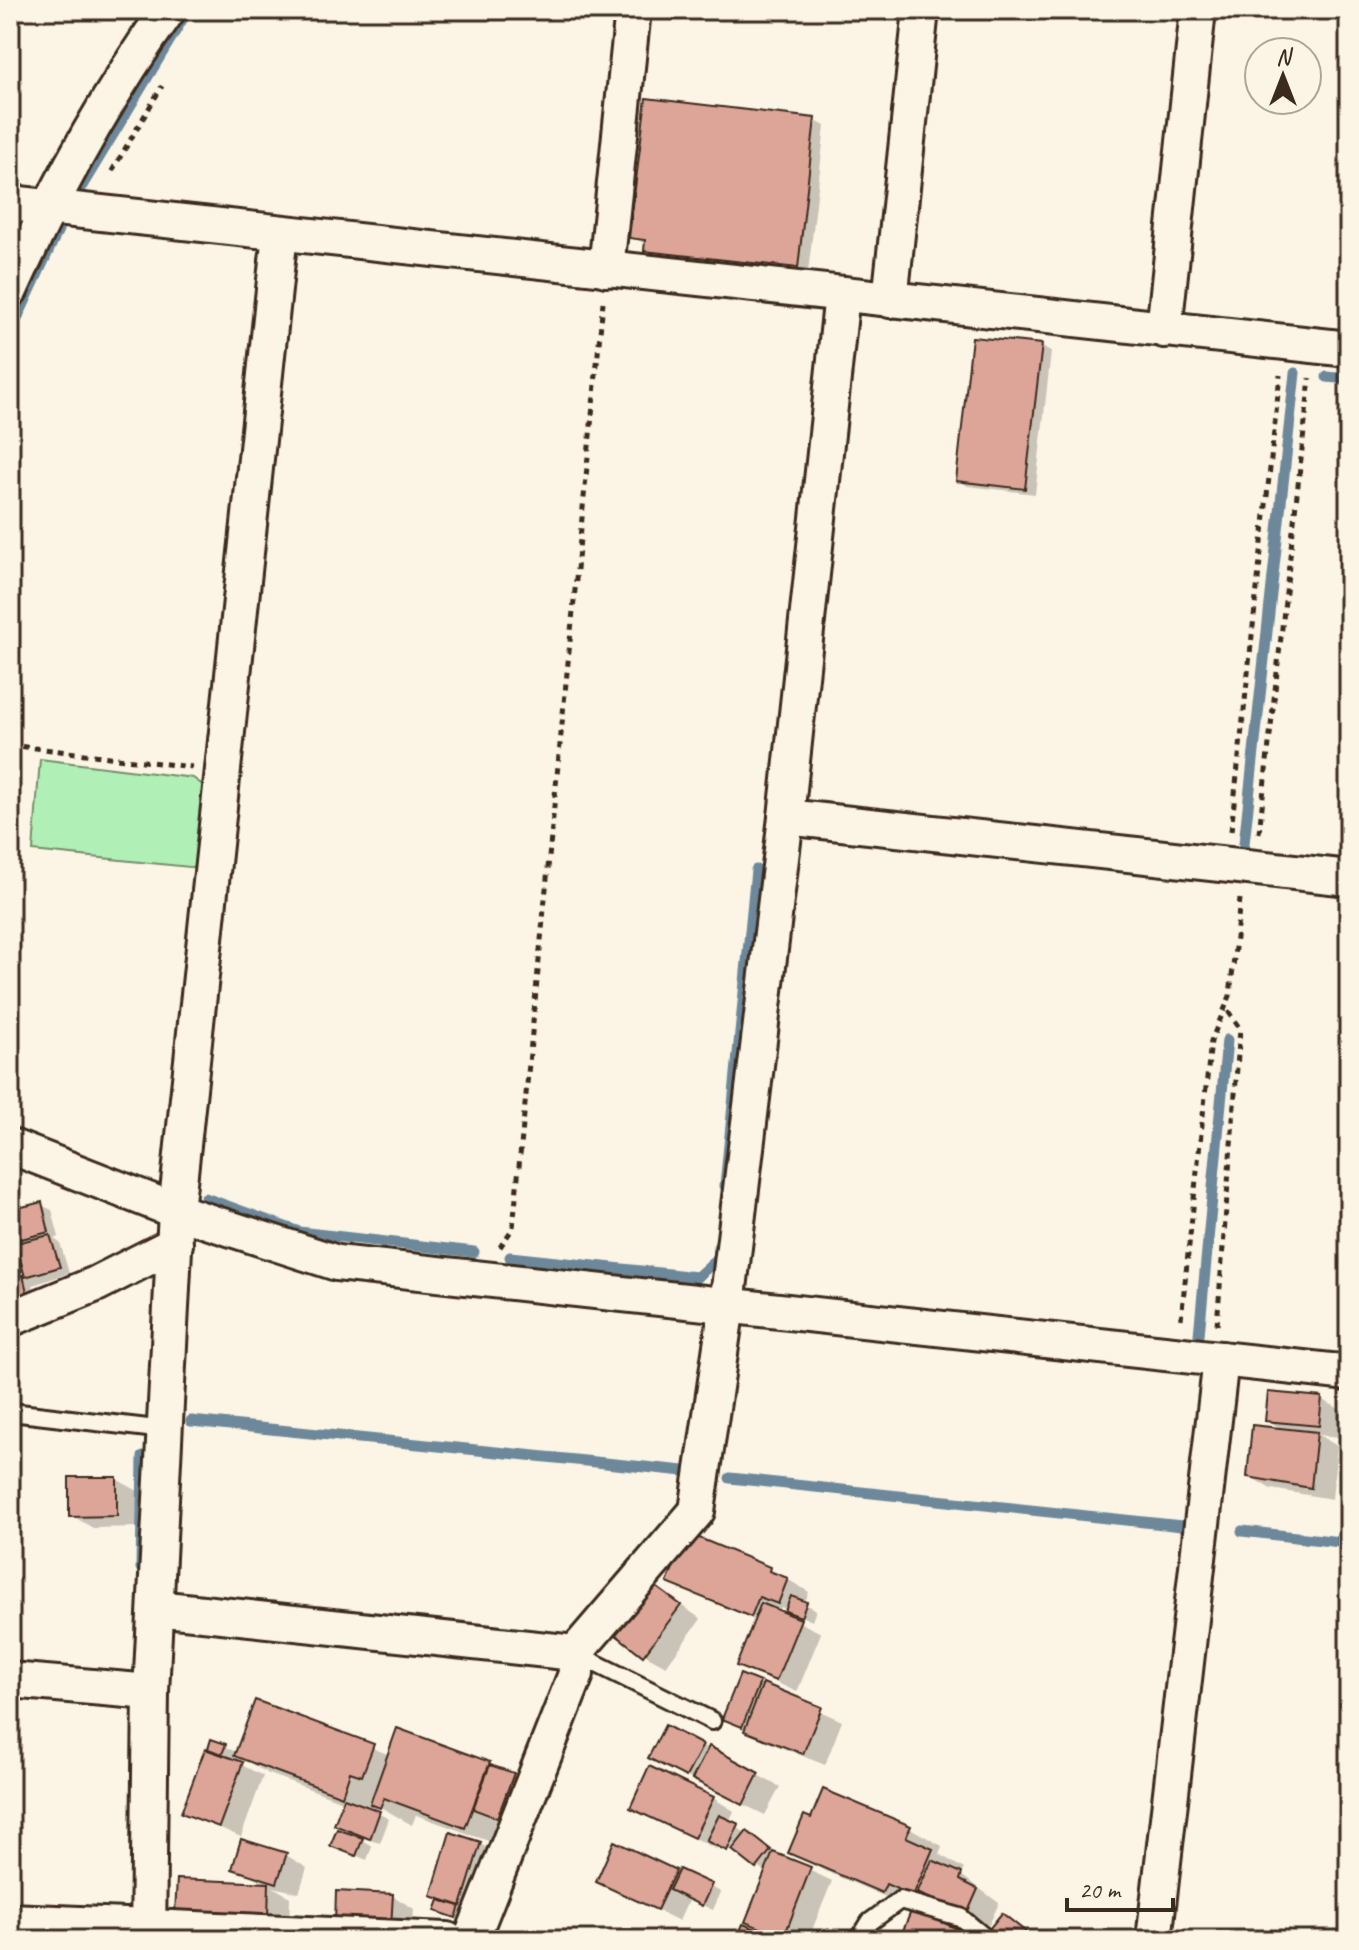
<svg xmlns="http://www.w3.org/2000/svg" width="1359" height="1950" font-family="Caveat,sans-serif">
<rect width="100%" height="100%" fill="#fcf5e5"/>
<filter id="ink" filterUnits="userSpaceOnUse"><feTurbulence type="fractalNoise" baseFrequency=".0125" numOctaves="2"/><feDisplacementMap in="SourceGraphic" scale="16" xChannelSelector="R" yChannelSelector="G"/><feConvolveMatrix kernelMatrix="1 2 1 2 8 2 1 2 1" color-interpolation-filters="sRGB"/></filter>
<g filter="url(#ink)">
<path fill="#b0f0b7" stroke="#768d6a" stroke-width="2" d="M40 759 193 778 207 788 199 868 33 851Z"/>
<g fill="#0003">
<path d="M814 120 825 126 808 273 656 255 646 250V244L631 237Z"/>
<path d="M1041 346 1051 352 1035 494 968 486 958 480Z"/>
<path d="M10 1178 16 1181 24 1209 41 1205 52 1210 59 1237 54 1239 60 1243 69 1273 33 1285 38 1306 10 1313V1217L13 1219Z"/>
<path d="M1321 1399 1343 1411 1340 1437 1319 1435 1337 1446 1332 1499 1271 1489 1249 1476 1285 1431 1267 1420Z"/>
<path d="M116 1479 138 1491V1527L93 1528 71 1515Z"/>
<path d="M770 1569 809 1592 804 1604 816 1610 812 1621 781 1607 779 1612 821 1633 797 1692 738 1665 756 1621 670 1582Z"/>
<path d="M649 1583 701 1619 666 1666 644 1654Z"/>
<path d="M759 1684 842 1721 825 1765 768 1742 734 1724Z"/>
<path d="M257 1703 390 1755 489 1763 523 1781 497 1844 416 1815 412 1825 377 1805 374 1811 389 1819 380 1843 355 1836 372 1846 367 1860 333 1846 354 1835 336 1824 345 1802 269 1774 234 1754 232 1760 263 1776 241 1837 184 1812 222 1755 210 1748 212 1741 238 1753Z"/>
<path d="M666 1727 780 1787 765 1815 671 1769Z"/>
<path d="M713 1798 734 1811 729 1822 781 1857 832 1881 808 1940H739L769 1933 748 1921 767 1873 738 1853 718 1846 716 1849 632 1807Z"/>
<path d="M910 1828 942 1846 939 1854 964 1869 961 1875 999 1903 989 1925 948 1907 914 1912 974 1940H901L914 1909 823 1870 791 1852Z"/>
<path d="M480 1844 501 1856 467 1922 447 1916 437 1910 441 1900 433 1895Z"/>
<path d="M615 1844 721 1892 713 1910 689 1899 679 1921 598 1881Z"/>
<path d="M286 1855 307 1868 299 1893 273 1887 290 1897 289 1927 199 1923 266 1883 235 1868Z"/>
<path d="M393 1896 414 1909 412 1938 358 1935Z"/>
<path d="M1002 1915 1012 1921 1035 1939 1006 1940Z"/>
</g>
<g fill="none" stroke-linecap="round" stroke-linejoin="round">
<g stroke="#6c889a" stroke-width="11">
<path d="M82 186 188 10"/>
<path d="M10 334 58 230"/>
<path d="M1327 377 1349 379"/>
<path d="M1243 853 1295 373"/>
<path d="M725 1186 756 870"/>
<path d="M205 1198 299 1232 474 1252"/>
<path d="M510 1257 697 1277 717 1259 718 1247"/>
<path d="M1199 1335 1227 1040"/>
<path d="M191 1421 694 1472"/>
<path d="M730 1478 1182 1526"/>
<path d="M1242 1531 1349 1543"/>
<path d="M141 1568 143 1457"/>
</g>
</g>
<g fill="#dda598" stroke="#3b2a1e" stroke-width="2">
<path d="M646 98 815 118 798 268 644 251 645 240 629 238Z"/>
<path d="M972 337 1042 344 1025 489 956 481Z"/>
<path d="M42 1202 49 1232 17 1240 10 1210Z"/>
<path d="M10 1229 21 1271 10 1274Z"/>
<path d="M50 1235 60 1267 25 1277 16 1243Z"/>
<path d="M23 1275 29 1301 10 1306V1279Z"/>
<path d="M1268 1392 1322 1397 1319 1426 1265 1421Z"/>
<path d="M1252 1425 1317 1432 1311 1488 1247 1477Z"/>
<path d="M69 1477H117V1516L69 1517Z"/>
<path d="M687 1533 770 1567 769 1571 788 1578 778 1604 759 1597 751 1617 667 1583Z"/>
<path d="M648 1581 681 1605 643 1656 611 1631Z"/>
<path d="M791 1596 807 1602 801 1617 785 1611Z"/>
<path d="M761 1603 801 1619 776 1681 736 1666Z"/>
<path d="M740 1674 760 1682 742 1727 722 1719Z"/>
<path d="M763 1683 822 1707 803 1754 744 1731Z"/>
<path d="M255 1700 374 1744 362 1776 350 1772 342 1796 234 1756Z"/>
<path d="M665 1725 703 1745 686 1777 648 1758Z"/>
<path d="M397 1728 490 1762 465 1828 384 1798 380 1808 370 1804Z"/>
<path d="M211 1739 226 1744 222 1754 208 1749Z"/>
<path d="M709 1746 759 1773 743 1805 692 1779Z"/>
<path d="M205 1749 243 1762 219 1827 181 1813Z"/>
<path d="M490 1765 514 1773 497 1818 473 1809Z"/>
<path d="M649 1766 714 1797 694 1838 630 1808Z"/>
<path d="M823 1789 911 1826 906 1837 933 1849 913 1896 886 1884 882 1893 788 1853 804 1815 811 1818Z"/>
<path d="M344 1798 380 1811 370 1839 334 1825Z"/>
<path d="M719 1815 739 1824 727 1851 706 1841Z"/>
<path d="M337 1829 363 1838 356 1856 330 1846Z"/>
<path d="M747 1831 771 1850 756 1869 732 1850Z"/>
<path d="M450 1832 481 1842 461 1906 431 1896Z"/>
<path d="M241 1839 287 1853 277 1883 232 1869Z"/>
<path d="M614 1841 676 1870 657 1910 596 1882Z"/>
<path d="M773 1852 811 1867 784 1937 745 1922Z"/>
<path d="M932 1860 962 1873 960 1880 978 1889 967 1914 917 1893Z"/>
<path d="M679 1869 712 1884 702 1906 669 1890Z"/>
<path d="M177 1879 269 1883 268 1916 175 1912Z"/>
<path d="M336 1891 393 1894 391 1927 335 1924Z"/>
<path d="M439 1900 460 1906 456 1918 435 1911Z"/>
<path d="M912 1909 960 1930 956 1940H899Z"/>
<path d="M1002 1913 1026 1932 1020 1940H1003L989 1929Z"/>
<path d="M743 1924 780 1938V1940H736Z"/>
</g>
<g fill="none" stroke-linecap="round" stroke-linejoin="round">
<defs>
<g id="service">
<path d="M11 1412 165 1430"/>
<path d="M575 1653 712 1721"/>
<path d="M859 1940 870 1922 900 1900 960 1917 988 1940"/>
</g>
<g id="minor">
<path d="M10 203 1349 349"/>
<path d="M606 269 633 10"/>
<path d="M10 290C54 192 106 97 168 10"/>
<path d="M890 300 921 10"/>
<path d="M1164 330 1198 10"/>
<path d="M786 817 1349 878"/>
<path d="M10 1146 176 1211 337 1263 1349 1373"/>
<path d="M10 1319 96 1284 175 1244"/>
<path d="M156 1608 575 1653"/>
<path d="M10 1680 151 1692"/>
<path d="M10 1921 447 1940"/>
<path d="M148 1940 151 1692 176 1211 280 233"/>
<path d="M471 1940 576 1674 575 1653 697 1511 727 1305 786 817 842 294"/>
<path d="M1154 1940 1221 1359"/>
</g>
</defs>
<use href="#service" stroke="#3b2a1e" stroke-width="22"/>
<use href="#minor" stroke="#3b2a1e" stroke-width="40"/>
<g stroke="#3b2a1e" stroke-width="5" stroke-dasharray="6 6" stroke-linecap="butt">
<path d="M112 171 162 86"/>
<path d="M10 745 192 767"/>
<path d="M1231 831 1280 375"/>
<path d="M1259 833 1310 378"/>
<path d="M500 1247 513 1228 603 302"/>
<path d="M1181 1319 1211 1041 1230 996 1240 899"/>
<path d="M1217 1325 1240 1029 1226 1008"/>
</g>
<use href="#service" stroke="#fcf5e5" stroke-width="16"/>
<use href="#minor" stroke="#fcf5e5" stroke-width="34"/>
</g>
</g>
<rect width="1359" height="1950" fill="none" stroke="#fcf5e5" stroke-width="40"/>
<rect x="20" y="20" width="1319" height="1910" fill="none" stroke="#3b2a1e" stroke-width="3" filter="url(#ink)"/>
<g transform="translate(1283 76)"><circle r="38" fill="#fcf5e5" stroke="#afa495" stroke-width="2"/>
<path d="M0-6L14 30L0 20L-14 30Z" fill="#3b2a1e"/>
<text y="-12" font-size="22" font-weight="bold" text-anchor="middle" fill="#3b2a1e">N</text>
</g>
<path d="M1067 1898v12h106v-12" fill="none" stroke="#3b2a1e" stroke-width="4"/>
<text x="1079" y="1898" font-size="24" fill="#3b2a1e" stroke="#fcf5e5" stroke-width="6" paint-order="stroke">20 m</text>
</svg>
